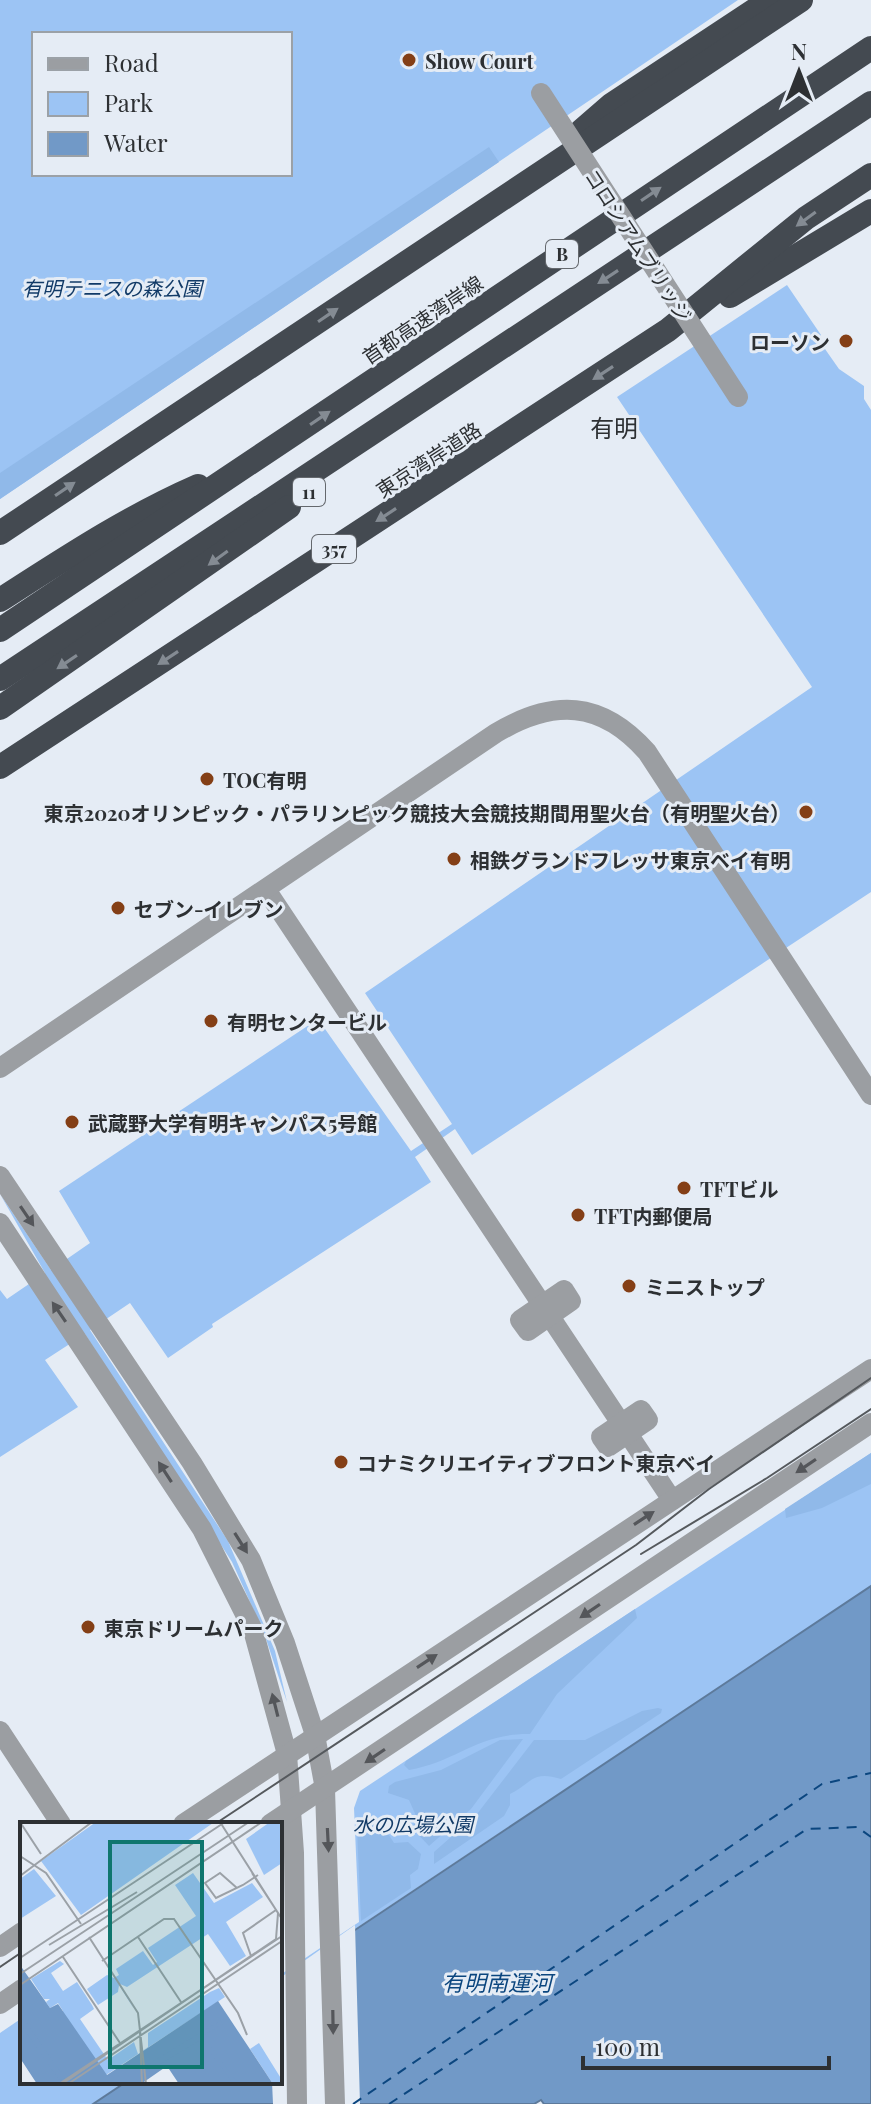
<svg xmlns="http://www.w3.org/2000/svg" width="871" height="2104" font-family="'Playfair Display','Noto Sans JP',serif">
<rect width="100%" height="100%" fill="#e5ecf5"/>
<g fill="#9cc4f4" fill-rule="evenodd">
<path d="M0 0H738L0 499ZM34 34H290V174H34Z"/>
<path d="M787 285 821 335 818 339 839 369 864 386V399L871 410V892L472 1155 455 1129 415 1157 431 1182 212 1324 213 1327 168 1358 130 1303 90 1330 228 1541 275 1651 287 1702 264 1633 232 1562 85 1334 45 1360 78 1407 0 1457V1290L7 1299 45 1273 0 1194 51 1270 90 1243 59 1191 318 1019 411 1151 452 1124 365 993 812 687 617 397Z"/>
<path d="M871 1453V1586L280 1979V1975L359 1922 354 1808 360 1791Z"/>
<path d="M22 2018V2082H125L92 2104H0V2033Z"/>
</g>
<g fill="#90b9e9">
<path d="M489 147 499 162 0 499V473Z"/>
<path d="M871 1453V1484L822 1508 786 1518 785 1509Z"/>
<path d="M635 1609 637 1618 557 1694 530 1734C478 1733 458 1761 409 1770L404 1765 406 1761Z"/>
<path d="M658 1708 662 1709 661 1713 561 1779C532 1770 532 1783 510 1794V1805L504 1816 434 1864V1852L477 1814 534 1740H585L642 1711Z"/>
<path d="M523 1739 471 1809 429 1846 412 1828 417 1818 409 1800 388 1793 389 1786 395 1782 441 1770 500 1740Z"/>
<path d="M378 1818 394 1843 408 1842 421 1854 418 1869 410 1875 411 1888 361 1921 357 1829Z"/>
</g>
<path fill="#7199c7" stroke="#5d7a9b" stroke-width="2" d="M871 1586V2104H544L541 2100 534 2104H93L126 2082H280V1980Z"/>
<path fill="#e5ecf5" d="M355 1925 360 2104H273L272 2082H280V1978Z"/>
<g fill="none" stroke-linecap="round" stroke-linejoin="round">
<g stroke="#0b467f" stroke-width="2" stroke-dasharray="10 8" stroke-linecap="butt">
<path d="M353 2104 822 1784 871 1773"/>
<path d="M389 2104 807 1829 857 1827 871 1837"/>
</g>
<g stroke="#9b9ea2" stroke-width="20">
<path d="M267 891 672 1500"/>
<path d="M0 1068 496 733C553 699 601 700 647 752L871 1095"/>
<path d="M0 1176 192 1463 251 1560 285 1643 315 1735 325 1789 335 2104"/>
<path d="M0 1223 202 1529 253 1630 287 1754 294 1853 297 2104"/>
<path d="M564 1290 571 1301 528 1331 520 1320Z"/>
<path d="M641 1410 648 1420 608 1447 601 1437Z"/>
<path d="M0 1731 61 1824"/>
<path d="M183 1824 871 1369"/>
<path d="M270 1824 871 1423"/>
<path d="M0 1947 22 1932"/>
<path d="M0 2004 22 1989"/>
</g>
<g stroke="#444a51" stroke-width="24">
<path d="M581 131 611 105 770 0"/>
<path d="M730 296 871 211"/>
<path d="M0 533 801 0"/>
<path d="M0 600C64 559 127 517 198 486"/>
<path d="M0 630 871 48"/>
<path d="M0 679 871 103"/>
<path d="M0 708 289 507"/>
<path d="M0 767 668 330 806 218 871 175"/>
</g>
<g stroke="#55595d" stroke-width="2">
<path d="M641 1554 767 1478 871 1409"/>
<path d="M215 1824 636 1545 709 1489 871 1378"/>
<path d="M0 1967 22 1952"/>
</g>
<path stroke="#9b9ea2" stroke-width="20" d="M541 93 738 397"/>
</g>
<defs><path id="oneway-solid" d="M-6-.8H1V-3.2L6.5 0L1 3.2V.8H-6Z" transform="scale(2)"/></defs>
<g fill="#848b93">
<use href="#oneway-solid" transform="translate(651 194) rotate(-34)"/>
<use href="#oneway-solid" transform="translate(806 219) rotate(144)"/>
<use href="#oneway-solid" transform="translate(608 277) rotate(147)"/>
<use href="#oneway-solid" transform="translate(328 315) rotate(-34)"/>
<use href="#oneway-solid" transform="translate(603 373) rotate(147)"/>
<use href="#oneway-solid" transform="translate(320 418) rotate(-34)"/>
<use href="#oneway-solid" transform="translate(65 489) rotate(-34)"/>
<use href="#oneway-solid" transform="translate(386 515) rotate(147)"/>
<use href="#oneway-solid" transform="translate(218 558) rotate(144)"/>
<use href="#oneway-solid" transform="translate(168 658) rotate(147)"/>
<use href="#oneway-solid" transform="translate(67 662) rotate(146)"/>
</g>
<g fill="#54565a">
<use href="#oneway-solid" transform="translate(27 1216) rotate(56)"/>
<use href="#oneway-solid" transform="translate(59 1312) rotate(-124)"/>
<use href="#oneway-solid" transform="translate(806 1466) rotate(146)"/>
<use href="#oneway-solid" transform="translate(165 1472) rotate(-123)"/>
<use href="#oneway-solid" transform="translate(644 1518) rotate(-33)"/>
<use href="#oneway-solid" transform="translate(241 1543) rotate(58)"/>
<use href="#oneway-solid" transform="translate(590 1611) rotate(146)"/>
<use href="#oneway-solid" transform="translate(427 1661) rotate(-33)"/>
<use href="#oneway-solid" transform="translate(275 1705) rotate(-104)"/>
<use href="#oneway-solid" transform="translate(375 1756) rotate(146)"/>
<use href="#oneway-solid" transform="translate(328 1840) rotate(87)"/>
<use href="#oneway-solid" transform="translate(333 2022) rotate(89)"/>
</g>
<g fill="#843f16" stroke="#e5ecf5" stroke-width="3">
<circle cx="409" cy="60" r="8"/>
<circle cx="846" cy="341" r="8"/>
<circle cx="207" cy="779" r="8"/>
<circle cx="806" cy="812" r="8"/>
<circle cx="454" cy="859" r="8"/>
<circle cx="118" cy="908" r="8"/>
<circle cx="211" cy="1021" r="8"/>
<circle cx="72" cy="1122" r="8"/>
<circle cx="684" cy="1188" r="8"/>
<circle cx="578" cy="1215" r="8"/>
<circle cx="629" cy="1286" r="8"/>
<circle cx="341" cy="1462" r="8"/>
<circle cx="88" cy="1627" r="8"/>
</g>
<g text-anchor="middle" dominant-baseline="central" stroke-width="6" stroke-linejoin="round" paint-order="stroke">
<g fill="#e5ecf5" stroke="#64686d" stroke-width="2">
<rect x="546" y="240" width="32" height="28" rx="6"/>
<rect x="293" y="478" width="32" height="28" rx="6"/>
<rect x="312" y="535" width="44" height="28" rx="6"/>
</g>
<g font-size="18" font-weight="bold" fill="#2d3033">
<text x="562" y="254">B</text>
<text x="309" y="492">11</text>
<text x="334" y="549">357</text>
</g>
<g font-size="20" font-weight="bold" fill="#2d3033" stroke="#e5ecf5" text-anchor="start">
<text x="425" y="60">Show Court</text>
<text x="830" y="341" text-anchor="end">ローソン</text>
<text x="223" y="779">TOC有明</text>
<text x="790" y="812" text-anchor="end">東京2020オリンピック・パラリンピック競技大会競技期間用聖火台（有明聖火台）</text>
<text x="470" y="859">相鉄グランドフレッサ東京ベイ有明</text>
<text x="134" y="908">セブン-イレブン</text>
<text x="227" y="1021">有明センタービル</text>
<text x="88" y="1122">武蔵野大学有明キャンパス5号館</text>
<text x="700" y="1188">TFTビル</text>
<text x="594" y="1215">TFT内郵便局</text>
<text x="645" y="1286">ミニストップ</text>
<text x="357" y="1462">コナミクリエイティブフロント東京ベイ</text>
<text x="104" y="1627">東京ドリームパーク</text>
</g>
<g font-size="20" fill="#2d3033" stroke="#e5ecf5">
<text transform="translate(639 245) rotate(57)">コロシアムブリッジ</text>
<text transform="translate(422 319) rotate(-34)">首都高速湾岸線</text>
<text transform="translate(428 459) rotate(-33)">東京湾岸道路</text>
</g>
<g font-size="20" font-style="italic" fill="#113a67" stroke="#e5ecf5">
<text x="112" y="287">有明テニスの森公園</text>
<text x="413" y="1823">水の広場公園</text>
</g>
<g font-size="22" font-style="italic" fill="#0b467f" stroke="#e5ecf5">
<text x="497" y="1982">有明南運河</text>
</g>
<g font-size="24" fill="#2d3033" stroke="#e5ecf5">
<text x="614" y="427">有明</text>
</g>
</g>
<g transform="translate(20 1822)">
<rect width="262" height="262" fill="#e5ecf5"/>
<path d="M76 0H193V1L61 93 21 39ZM250 0H262V41L244 53 226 17ZM14 47 36 74 0 97V57ZM173 51 194 81 232 61 243 75 206 100 226 134 210 144 188 112 107 165 100 162 114 187 99 163 98 170 78 183 67 167 87 153 94 156 99 153 96 147 123 129 133 143 137 140 128 126 176 94 155 63ZM40 139 44 142 31 151 43 169 57 160 72 183 74 187 60 197 88 238 114 220 118 232 128 225V211L190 170 199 166 205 175 86 253 48 199 33 196 43 189 38 181 30 186 26 180 30 177H24L11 157ZM239 221 262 258V262H253L230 227Z" fill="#9cc4f4"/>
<path d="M0 143 30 186 38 182 87 253 198 179 253 262H159L147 244 121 262H17L0 236Z" fill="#7199c7"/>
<path fill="none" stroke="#7199c7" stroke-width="4" d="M0 195 43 257M0 198 41 257M126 246 202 200M126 248 181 215 216 262"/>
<path fill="none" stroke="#9ba1a7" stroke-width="2" d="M0 0 21 32M0 34 26 51 61 102M232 51 262 97M0 54 72 0M217 66 200 51 185 61 196 76 223 63 238 53M69 115 118 191 126 262M118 115 161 180M29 123 117 70M231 134 223 111 256 88M43 135 100 221M0 136 205 0M82 139 144 97H154L218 191 227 213M0 152 229 0M0 163 242 0M120 211 122 262M39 262 262 114M42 262 256 117 258 91 200 0M48 262 262 119"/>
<path fill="#0f766e" fill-opacity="0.15" stroke="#0f766e" stroke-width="4" d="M90 20H182V245H90Z"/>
<rect width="262" height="262" fill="none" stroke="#2d3033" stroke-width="4"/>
</g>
<rect x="32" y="32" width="260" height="144" fill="#e5ecf5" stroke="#9ba1a7" stroke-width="2"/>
<rect x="48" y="58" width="40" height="12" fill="#9b9ea2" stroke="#9ba1a7" stroke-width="2"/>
<text x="104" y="72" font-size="24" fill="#2d3033">Road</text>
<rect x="48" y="92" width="40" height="24" fill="#9cc4f4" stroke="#9ba1a7" stroke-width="2"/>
<text x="104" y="112" font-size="24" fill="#2d3033">Park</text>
<rect x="48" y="132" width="40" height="24" fill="#7199c7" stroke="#9ba1a7" stroke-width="2"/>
<text x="104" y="152" font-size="24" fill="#2d3033">Water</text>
<g transform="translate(799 72)" stroke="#e5ecf5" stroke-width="6" paint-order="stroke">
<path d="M0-6L14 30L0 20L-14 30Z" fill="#2d3033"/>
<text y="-12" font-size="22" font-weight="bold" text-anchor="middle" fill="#2d3033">N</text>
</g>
<path d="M583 2056v12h246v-12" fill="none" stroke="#2d3033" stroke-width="4"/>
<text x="595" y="2056" font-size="24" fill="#2d3033" stroke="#e5ecf5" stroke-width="6" paint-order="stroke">100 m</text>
</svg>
